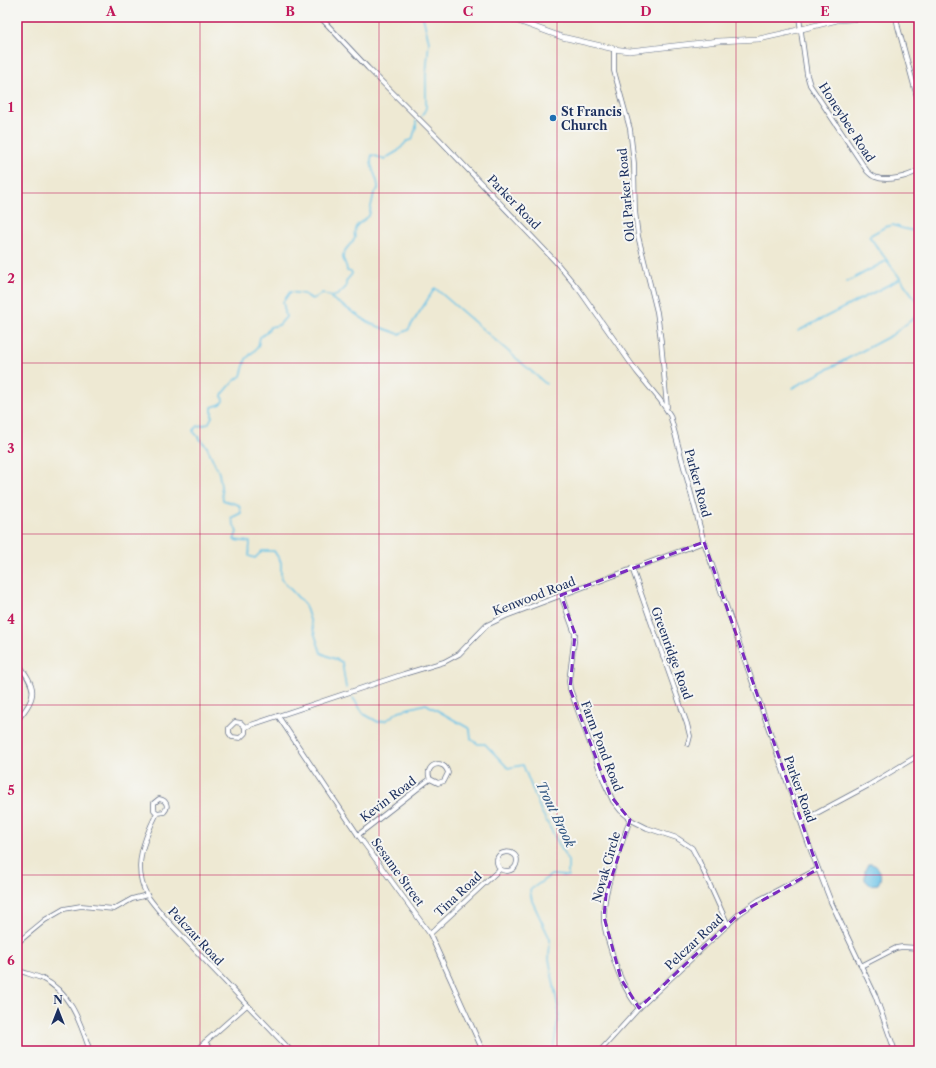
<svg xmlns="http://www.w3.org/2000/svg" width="936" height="1068" font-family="'Libre Caslon Text',serif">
<rect width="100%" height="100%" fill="#f6f6f2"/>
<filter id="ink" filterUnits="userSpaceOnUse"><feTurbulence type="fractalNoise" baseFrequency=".025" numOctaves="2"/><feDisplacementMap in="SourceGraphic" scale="8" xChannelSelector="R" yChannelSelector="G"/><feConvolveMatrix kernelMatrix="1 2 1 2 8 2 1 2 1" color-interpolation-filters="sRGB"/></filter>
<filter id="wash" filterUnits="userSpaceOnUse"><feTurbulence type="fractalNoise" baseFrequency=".012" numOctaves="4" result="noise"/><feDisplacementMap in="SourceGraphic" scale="16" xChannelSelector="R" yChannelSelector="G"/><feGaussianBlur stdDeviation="0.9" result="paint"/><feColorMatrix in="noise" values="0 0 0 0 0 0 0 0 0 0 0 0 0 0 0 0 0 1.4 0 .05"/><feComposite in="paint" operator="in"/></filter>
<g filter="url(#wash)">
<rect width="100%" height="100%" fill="#eee9d3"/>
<path fill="#6ac3e8" stroke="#4279a3" d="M868 864C879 863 884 876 878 884L870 885 865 880V870Z"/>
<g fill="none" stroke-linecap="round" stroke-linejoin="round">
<g stroke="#6ac3e8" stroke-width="1.5">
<path d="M422 116 426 108V75L429 42 423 17"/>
<path d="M919 232 901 228 893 225 885 227 869 236 919 304"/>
<path d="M847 282 886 261"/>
<path d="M331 298 371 324 399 334 408 330 435 288 546 384"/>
<path d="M798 331 900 279"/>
<path d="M792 388 892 335 919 314"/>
<path d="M346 688 342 662 321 653 305 605 281 579V562L274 551H262L255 558 249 556 250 542 234 540 237 532 231 518 241 513 239 505 223 500 219 473 207 447 193 431 198 426 208 424 212 417V407L221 404 223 401 222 395 234 381 241 376 246 359 258 347 260 337 266 333 270 327 279 325 286 317 283 302 290 292 304 294 312 299 317 297 322 293C335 299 336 297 346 287V281L352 274 351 272 347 271C347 265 344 262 343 258 342 250 352 244 355 238 352 225 360 223 369 216L374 193 378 189C379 177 368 168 372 155L384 159 398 151 407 141 412 140 416 127V121"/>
<path d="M353 698 364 714 378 722 387 720 399 711 426 704 470 729 471 739 478 744H485L508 768 523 765 541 811 568 861V876L551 875 530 890 532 901 550 939 549 959 559 1013 553 1051"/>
</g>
</g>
</g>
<g filter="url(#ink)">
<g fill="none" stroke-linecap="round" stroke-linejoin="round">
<defs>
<g id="minor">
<path d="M799 17 807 75 810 85 867 171C869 173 872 176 875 177 887 182 908 177 919 170"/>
<path d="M896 17 898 27 919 104"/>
<path d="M321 18 368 68 439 139 555 261 580 291 637 372 660 400 670 415 704 542 810 848 831 902 875 995 895 1051"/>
<path d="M614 49V71L630 129 634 163 635 211 638 236 657 312 661 341 667 407"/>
<path d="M632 568 687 724 690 736 688 744"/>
<path d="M561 595 575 634 569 681 570 689 605 784 613 801 621 811 633 821 647 828 677 838 692 848 699 861 728 925"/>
<path d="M17 662C36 687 39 696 17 720"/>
<path d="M278 716 358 835 430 934 483 1051"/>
<path d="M245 727V733L240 738 232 737 229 733V728L235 722 241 723 245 727 404 674 444 662 459 654 487 625 506 616 704 542"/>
<path d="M157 813 164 812C169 807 167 800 159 799L154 803V810L157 813C144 839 132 867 147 895 152 903 159 910 164 917L291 1051"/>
<path d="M630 819C621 848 601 892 604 922 605 934 610 945 613 957 619 976 626 993 639 1008"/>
<path d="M802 821 869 785 919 755"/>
<path d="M358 835 430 779C423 765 444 757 448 773L444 781 438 783 430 779"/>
<path d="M430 934 500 869C505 872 513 872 516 865 523 846 486 849 500 869"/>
<path d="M17 943 45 920 64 909 81 906 114 909 132 899 147 895"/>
<path d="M861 966 896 948 902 947 919 948"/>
<path d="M17 970C25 973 33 975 41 978 71 992 80 1022 90 1051"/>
<path d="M205 1042 213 1051"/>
<path d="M195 1051 247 1005"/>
<path d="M600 1051 639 1008 740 913 759 900 818 869"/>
</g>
<g id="tertiary">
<path d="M293 17 315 18 325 17"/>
<path d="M507 17 562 37 614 49 629 51 719 41 759 39 786 33 837 20 882 17"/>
</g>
</defs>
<use href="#minor" stroke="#657087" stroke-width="5.5"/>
<use href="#tertiary" stroke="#657087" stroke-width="6"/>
<use href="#minor" stroke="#fff" stroke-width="4"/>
<use href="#tertiary" stroke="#fff" stroke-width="5"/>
</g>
</g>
<path fill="none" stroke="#7b2cbf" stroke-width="3" stroke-dasharray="8 5" stroke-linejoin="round" d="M704 542 818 869 740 913 639 1008 621 979 604 917 606 895 630 820 610 795 570 689 575 634 561 595Z"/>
<path fill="none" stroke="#c2185b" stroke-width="1" stroke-opacity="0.55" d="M200 17V1051M379 17V1051M557 17V1051M736 17V1051M17 193H919M17 363H919M17 534H919M17 705H919M17 875H919"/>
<circle fill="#1f6fb2" stroke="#f6f6f2" stroke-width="1.5" cx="553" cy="118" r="4"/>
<g text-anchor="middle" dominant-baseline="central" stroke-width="4" stroke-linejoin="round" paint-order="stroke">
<g font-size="12" font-weight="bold" fill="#1b2f5e" stroke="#f6f6f2" text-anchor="start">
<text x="561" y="111">St Francis<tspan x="561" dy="14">Church</tspan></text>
</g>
<g font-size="12" fill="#1b2f5e" stroke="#f6f6f2">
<text transform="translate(847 122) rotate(57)">Honeybee Road</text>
<text transform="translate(626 195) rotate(-95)">Old Parker Road</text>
<text transform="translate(514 202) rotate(46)">Parker Road</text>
<text transform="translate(698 483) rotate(75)">Parker Road</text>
<text transform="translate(534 596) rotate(-21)">Kenwood Road</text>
<text transform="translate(672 653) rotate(70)">Greenridge Road</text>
<text transform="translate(602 746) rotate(69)">Farm Pond Road</text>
<text transform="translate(800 789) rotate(70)">Parker Road</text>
<text transform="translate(388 799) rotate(-37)">Kevin Road</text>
<text transform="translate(606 867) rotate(-74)">Novak Circle</text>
<text transform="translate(398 872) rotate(54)">Sesame Street</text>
<text transform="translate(458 894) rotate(-43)">Tina Road</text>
<text transform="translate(196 936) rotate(47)">Pelczar Road</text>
<text transform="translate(694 942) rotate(-43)">Pelczar Road</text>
</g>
<g font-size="13" font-style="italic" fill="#2f5480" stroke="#f6f6f2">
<text transform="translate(556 814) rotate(64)">Trout Brook</text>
</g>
</g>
<rect width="936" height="1068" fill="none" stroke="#f6f6f2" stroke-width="44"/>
<g transform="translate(58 1010)" stroke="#f6f6f2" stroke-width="3" paint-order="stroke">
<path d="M0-3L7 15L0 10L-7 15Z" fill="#1b2f5e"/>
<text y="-6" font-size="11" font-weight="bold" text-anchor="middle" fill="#1b2f5e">N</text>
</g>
<rect x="22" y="22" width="892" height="1024" fill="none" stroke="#c2185b" stroke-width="1.5"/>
<g font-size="13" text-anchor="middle" font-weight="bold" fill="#c2185b">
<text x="111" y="16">A</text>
<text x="290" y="16">B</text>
<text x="468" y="16">C</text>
<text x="646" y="16">D</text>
<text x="825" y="16">E</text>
<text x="11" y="112">1</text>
<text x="11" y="283">2</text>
<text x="11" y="453">3</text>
<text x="11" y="624">4</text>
<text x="11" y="795">5</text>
<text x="11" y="965">6</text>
</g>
</svg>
